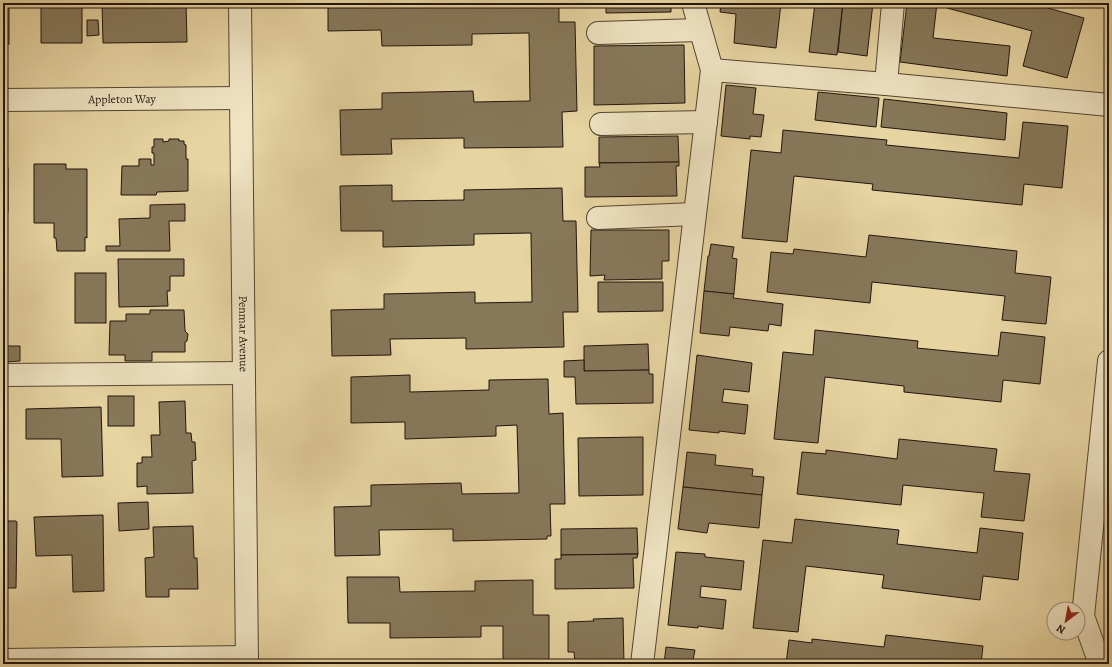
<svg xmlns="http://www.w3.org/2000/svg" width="1112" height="667" font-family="Alegreya,serif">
<rect width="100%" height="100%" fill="#e6d4a1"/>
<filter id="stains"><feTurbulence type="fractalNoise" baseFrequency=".005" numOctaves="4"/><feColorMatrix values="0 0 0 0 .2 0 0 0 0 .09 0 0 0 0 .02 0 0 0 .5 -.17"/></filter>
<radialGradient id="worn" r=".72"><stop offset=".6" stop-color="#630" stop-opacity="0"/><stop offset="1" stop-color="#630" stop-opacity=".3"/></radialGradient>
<g fill="#87785a" stroke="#21150e">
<rect x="3" y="3" width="6" height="41"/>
<path d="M35 3H82V43H41V4Z"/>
<path d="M102 3H186L187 42 103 43Z"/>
<path d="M328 3H559V22H575L577 111 562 112 563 147 464 148V138L391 139 392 154 341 155 340 110 382 109V93L473 91 474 102 530 101 529 33 472 34V45L382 46 381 30 328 31Z"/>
<path d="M594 3H671V12L606 13V6H594Z"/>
<path d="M721 3H781L776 48 734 43 736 14 720 12Z"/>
<path d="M815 3H843L837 55 809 52Z"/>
<path d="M843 3H873L867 56 838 52Z"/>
<path d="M907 3H937L933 38 1010 46 1007 76 900 62Z"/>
<path d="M949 3H1049L1048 8 1084 18 1067 78 1023 66 1032 31 947 8Z"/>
<path d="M87 20H98L99 35 87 36Z"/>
<path d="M684 45 685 103 594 105V46Z"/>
<path d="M726 85 756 88 753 114 764 115 761 137 750 136V139L721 136Z"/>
<path d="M818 92 879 98 876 127 815 120Z"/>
<path d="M884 99 1007 113 1005 140 881 127Z"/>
<path d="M1023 122 1068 126 1062 188 1024 184 1022 205 872 190 873 184 794 176 787 242 742 238 751 150 781 153 783 130 887 140 886 145 1019 158Z"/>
<path d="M678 136 679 162 599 163V137Z"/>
<path d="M154 139H163V142L169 141V139H179V141H184V144L186 145V159H188V191L157 192 156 195H121L122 166H139V159H151V165H154V153H152V147H154Z"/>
<path d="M679 162V166H676L677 196 585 197V167H600L599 163Z"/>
<path d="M34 164H66V169H87V238L85 237V251H57L56 238H54V223H34Z"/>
<rect x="3" y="168" width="5" height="44"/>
<path d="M392 185V201L464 200V190L562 188 563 221H576L578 312H563L564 347 466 349V338L390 339 391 355 332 356 331 310 384 309V294L475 292V303L532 302 531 233 474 234V245L383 247V231H341L340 186Z"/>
<path d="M185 204V221H169L170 251H106V246H120L119 219 150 218V205Z"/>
<path d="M591 230H669V261H662V279L604 280 605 275 590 276Z"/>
<path d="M869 235 1017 251 1015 273 1051 277 1046 324 1002 320 1005 296 872 282 870 303 767 292 771 252 793 254 794 249 866 257Z"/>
<path d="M711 244 734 247 732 258 737 259 734 294 704 291 708 256H709Z"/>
<path d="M118 259H184V276H170V291H167L168 306 119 307Z"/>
<rect x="75" y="273" width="31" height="50"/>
<path d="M598 282H663V311L598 312Z"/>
<path d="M704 291 734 294 733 298 783 304 781 326 769 324 768 331 730 327 729 336 700 333Z"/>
<path d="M150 310H184L185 331 188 334 187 341 185 342V352H152V361H125V355H109L110 321H126V314H150Z"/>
<path d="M815 330 918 341 917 348 998 356 1001 332 1045 337 1040 384 1003 380 1001 402 904 392V386L825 377 818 443 774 439 783 352 813 355Z"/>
<path d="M648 344 649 370 584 371V346Z"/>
<path d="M6 346H20V361L6 362Z"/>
<path d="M697 355 752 363 749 392 724 389 722 402 748 405 745 434 719 431V433L689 430Z"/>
<path d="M584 360V371L649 370V374H653V403L576 404 575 377H564V361Z"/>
<path d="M410 375V392L489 390V380L548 379 549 414 563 413 565 504H550L551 536H547V539L453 541V529L379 530 380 555 335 556 334 507 371 506V485L461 483 462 494 519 493 517 425 496 426V436L405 439V422L351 423V377Z"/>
<rect x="108" y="396" width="26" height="30"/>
<path d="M185 401 186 433H191L192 442H195L196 460 192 461 193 493 147 494V486L137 487V463H142V457H152L151 435H160L159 402Z"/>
<path d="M101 407 103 476 62 477 61 439H26V409Z"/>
<path d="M643 437V495L579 496 578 438Z"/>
<path d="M899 439 997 449 994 471 1030 474 1024 521 981 517 984 493 903 485 901 505 797 494 802 452 826 454V450L897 459Z"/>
<path d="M687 452 716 455 715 465 753 469 752 476 764 477 762 495 683 487Z"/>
<path d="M683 487 762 495 759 528 709 523 707 533 678 529Z"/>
<path d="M148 502 149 529 119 531 118 503Z"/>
<path d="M103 515 104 591 73 592 72 555 36 556 34 517Z"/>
<path d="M795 519 899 530 897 544 977 553 980 528 1023 533 1018 580 983 576 980 600 882 588 884 575 806 566 798 632 753 628 763 540 792 543Z"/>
<path d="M3 521H16L17 522 16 588H3Z"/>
<path d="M193 526 194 558H197L198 589H169V597H146L145 558 154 557 153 527Z"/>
<path d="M637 528 638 554 561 555V529Z"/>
<path d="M676 552 705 554V557L744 561 741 590 701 586 700 597 726 600 723 629 698 626V628L668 625Z"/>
<path d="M638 554 637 558H633L634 588 555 589V559H561V555Z"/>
<path d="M347 577H399L400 592 475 591V581L533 580V615H549V664H503V626H481V637L390 638V623H348Z"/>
<path d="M623 618 624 664 575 663 574 652H568V622L594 621 593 619Z"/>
<path d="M886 635 983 646 981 664H786L789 640 812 643V639L884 647Z"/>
<path d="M666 647 695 650 693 660 730 664H664Z"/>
</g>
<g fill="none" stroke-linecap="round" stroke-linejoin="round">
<defs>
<g id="minor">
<path id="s1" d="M240 3 247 664"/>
<path d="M598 33 700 30"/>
<path d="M712 70 886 84 1109 105"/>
<path d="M886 84 893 3"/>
<path id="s2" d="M3 100 241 98"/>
<path d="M601 124 706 122"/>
<path d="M598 218 695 214"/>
<path d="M3 375 244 373"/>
<path d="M3 660 247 657"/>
<path d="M642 664 712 70 693 3"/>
<path d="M1100 664 1083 616 1109 361"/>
</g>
</defs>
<use href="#minor" stroke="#524533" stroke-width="24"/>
<use href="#minor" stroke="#efe3c2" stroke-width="22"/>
</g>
<g text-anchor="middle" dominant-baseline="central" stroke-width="4" stroke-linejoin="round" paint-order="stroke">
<g font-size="12" fill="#21150e" stroke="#efe3c2">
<text stroke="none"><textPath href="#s2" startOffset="119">Appleton Way</textPath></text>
<text stroke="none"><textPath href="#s1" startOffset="331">Penmar Avenue</textPath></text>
</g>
</g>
<rect width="1112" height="667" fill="none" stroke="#e6d4a1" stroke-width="16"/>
<rect x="4" y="4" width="1104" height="659" fill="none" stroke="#21150e" stroke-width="2"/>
<rect x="8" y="8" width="1096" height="651" fill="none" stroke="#21150e"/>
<g transform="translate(1066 621) rotate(212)"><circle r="19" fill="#efe3c2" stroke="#9d917a"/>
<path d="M0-3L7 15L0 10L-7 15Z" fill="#8f2418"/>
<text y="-6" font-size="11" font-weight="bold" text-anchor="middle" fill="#21150e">N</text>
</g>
<rect width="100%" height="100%" filter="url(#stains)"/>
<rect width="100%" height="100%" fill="url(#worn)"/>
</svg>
